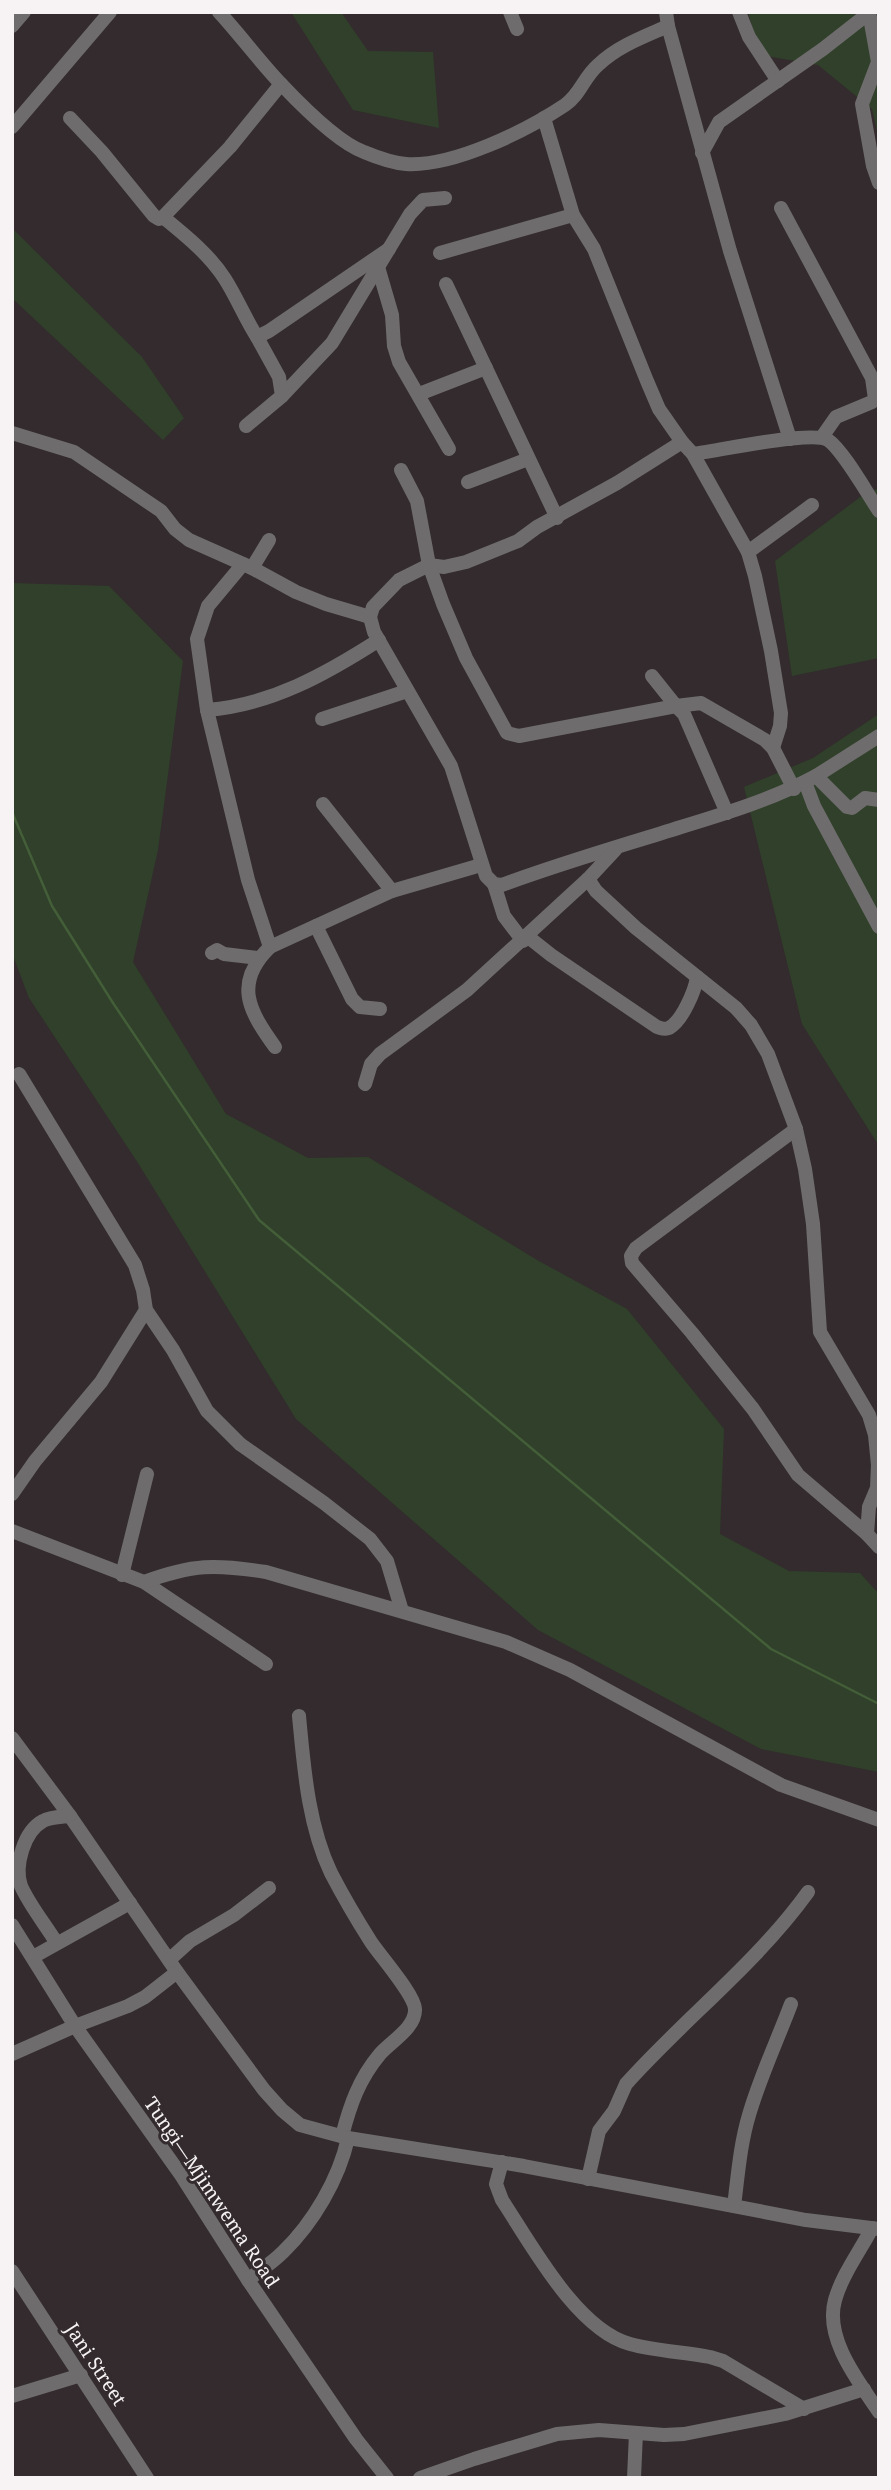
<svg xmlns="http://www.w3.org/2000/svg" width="891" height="2490" font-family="'Noto Serif',serif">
<rect width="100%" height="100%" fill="#332b2d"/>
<g fill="#30402a">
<path d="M291 12H341L368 51 433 52 439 128 353 110Z"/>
<path d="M748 12H879V140L872 109 818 65 760 55Z"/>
<path d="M12 228 142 357 184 418 163 440 12 298Z"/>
<path d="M879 488V658L792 676 775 561 863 495Z"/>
<path d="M12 583 109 586 183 661 158 850 133 962 226 1114 308 1158 368 1157 537 1260 627 1309 724 1429 720 1534 789 1571 860 1573 879 1594V1772L761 1749 538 1630 296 1419 138 1163 29 998 12 953Z"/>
<path d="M879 714V1146L802 1024 744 787 813 758Z"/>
</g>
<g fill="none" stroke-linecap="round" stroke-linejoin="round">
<path stroke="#435e38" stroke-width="2.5" d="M12 812 52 906 113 1003 259 1220 771 1649 879 1704"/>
<g stroke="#6f6c6d" stroke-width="14">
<path d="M219 12C241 36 260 62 282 85 301 105 339 143 364 152 376 157 393 163 406 164 453 167 526 131 565 105 580 95 584 77 598 65 618 46 643 37 668 26"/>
<path d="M510 12 517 29"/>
<path d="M666 12 668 26 730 251 790 439"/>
<path d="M739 12 749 37 778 81"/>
<path d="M869 12 878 62 862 104 873 166 879 183"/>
<path d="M12 26 24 12"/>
<path d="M70 118 102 152 154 216 159 219 163 217 230 147 281 84"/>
<path d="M544 118 573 215 594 249 647 381 659 409 682 442 693 454 748 552 755 576 771 651 781 713 780 726 773 748"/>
<path d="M12 127 110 12"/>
<path d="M702 153 719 122 823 49 869 13"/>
<path d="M781 208 872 378 875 399 872 402 836 417 822 437"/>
<path d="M163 217C186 236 209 254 225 279 237 298 245 318 257 337L269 331 389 249"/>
<path d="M440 253 573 215"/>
<path d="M378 267 392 315 394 346 399 362 449 449"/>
<path d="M446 284 557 518"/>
<path d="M419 394 486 368"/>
<path d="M282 396 332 343 410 214 423 200 445 198"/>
<path d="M246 426 282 396 279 377 257 337"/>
<path d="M12 433 74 452 161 511 175 529 189 540 252 568 296 592 326 604 370 617"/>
<path d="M682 442 617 483 537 527 518 541 466 562 444 567 429 565 399 580 373 607 370 617 374 632 451 766 486 876 494 884 502 885C561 863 621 846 681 827 727 813 773 799 816 776L847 807 852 808 865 798 879 800"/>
<path d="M693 454C717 451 812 430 828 440 843 450 868 495 879 511"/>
<path d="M401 470 417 501 429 565 443 604 466 658 507 733 519 736 676 706 684 714 727 813"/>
<path d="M468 482 528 459"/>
<path d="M748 552 812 505"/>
<path d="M243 564 208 606 197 639 207 710 248 880 270 947"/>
<path d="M252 568 269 540"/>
<path d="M652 676 676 706 701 703 765 740 773 748 794 789"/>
<path d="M207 710C271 705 326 674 379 640"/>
<path d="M322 719 407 691"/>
<path d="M816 776 879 736"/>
<path d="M805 782 814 806 879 927"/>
<path d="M323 804 392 891 481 865"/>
<path d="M615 850 588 879 596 891 636 928 736 1008 751 1025 768 1054 796 1129 805 1169 813 1224 820 1332 869 1415 875 1435 878 1465 877 1488 869 1507 867 1534"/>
<path d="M494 884 504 916 523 941"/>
<path d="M316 926 352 999 360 1007 380 1009"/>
<path d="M527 936 551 955 657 1027C661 1028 665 1030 669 1028 682 1021 695 991 697 977"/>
<path d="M212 953 217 950 224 954 258 958"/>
<path d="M275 1047C249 1011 233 983 270 947L392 891"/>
<path d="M19 1074 135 1265 143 1290 146 1310 173 1350 207 1411 240 1444 324 1503 370 1539 387 1561 402 1611"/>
<path d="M365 1084 371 1064 380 1054 467 990 588 879"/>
<path d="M796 1129 636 1248 631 1256 632 1263 692 1333 753 1409 798 1475 867 1534 879 1547"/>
<path d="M12 1494 35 1461 101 1382 146 1310"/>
<path d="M12 1531 144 1582 266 1664"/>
<path d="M122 1575 147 1474"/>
<path d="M144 1582C193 1564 215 1564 266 1572L506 1642 570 1670 781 1785 879 1820"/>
<path d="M299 1716C304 1768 308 1825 331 1873 343 1896 357 1920 371 1942 381 1957 414 1994 415 2009 416 2028 390 2042 380 2054 359 2079 350 2105 342 2136"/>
<path d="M12 1738 70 1816 177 1972 264 2090 282 2110 300 2125 348 2138 524 2166 806 2220 879 2229"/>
<path d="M12 1925 75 2026 181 2175 248 2280 356 2439 387 2478"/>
<path d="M56 1942C45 1924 30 1906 21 1886 14 1866 24 1831 43 1821 50 1817 61 1817 70 1816"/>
<path d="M33 1957 130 1903"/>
<path d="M169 1960 190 1941 234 1915 269 1888"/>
<path d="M12 2054 75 2026 128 2006 145 1997 177 1972"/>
<path d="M502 2162 496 2184 502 2200C531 2244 577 2330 630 2344 655 2351 684 2352 710 2357L723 2361 804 2409"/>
<path d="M588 2179 599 2131 614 2111 626 2084C685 2018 756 1964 808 1892"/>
<path d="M734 2206C738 2175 740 2145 749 2115 760 2077 777 2041 791 2004"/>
<path d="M872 2228C860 2251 842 2275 835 2300 824 2339 859 2382 879 2412"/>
<path d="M12 2271 147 2478"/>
<path d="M248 2280C259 2271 272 2263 283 2252 313 2223 339 2179 348 2138"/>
<path d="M12 2396 81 2375"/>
<path d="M420 2478 474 2459 557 2434 599 2430 664 2435 684 2434 785 2414 864 2389"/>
<path d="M634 2478 636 2433"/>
</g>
</g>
<g text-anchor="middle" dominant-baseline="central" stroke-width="6" stroke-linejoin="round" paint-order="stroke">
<g font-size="19" fill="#f7f3f4" stroke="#332b2d">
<text transform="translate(212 2192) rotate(56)">Tungi—Mjimwema Road</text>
<text transform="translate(96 2364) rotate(57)">Jani Street</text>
</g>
</g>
<rect width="891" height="2490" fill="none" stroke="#f7f3f4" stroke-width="28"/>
</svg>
